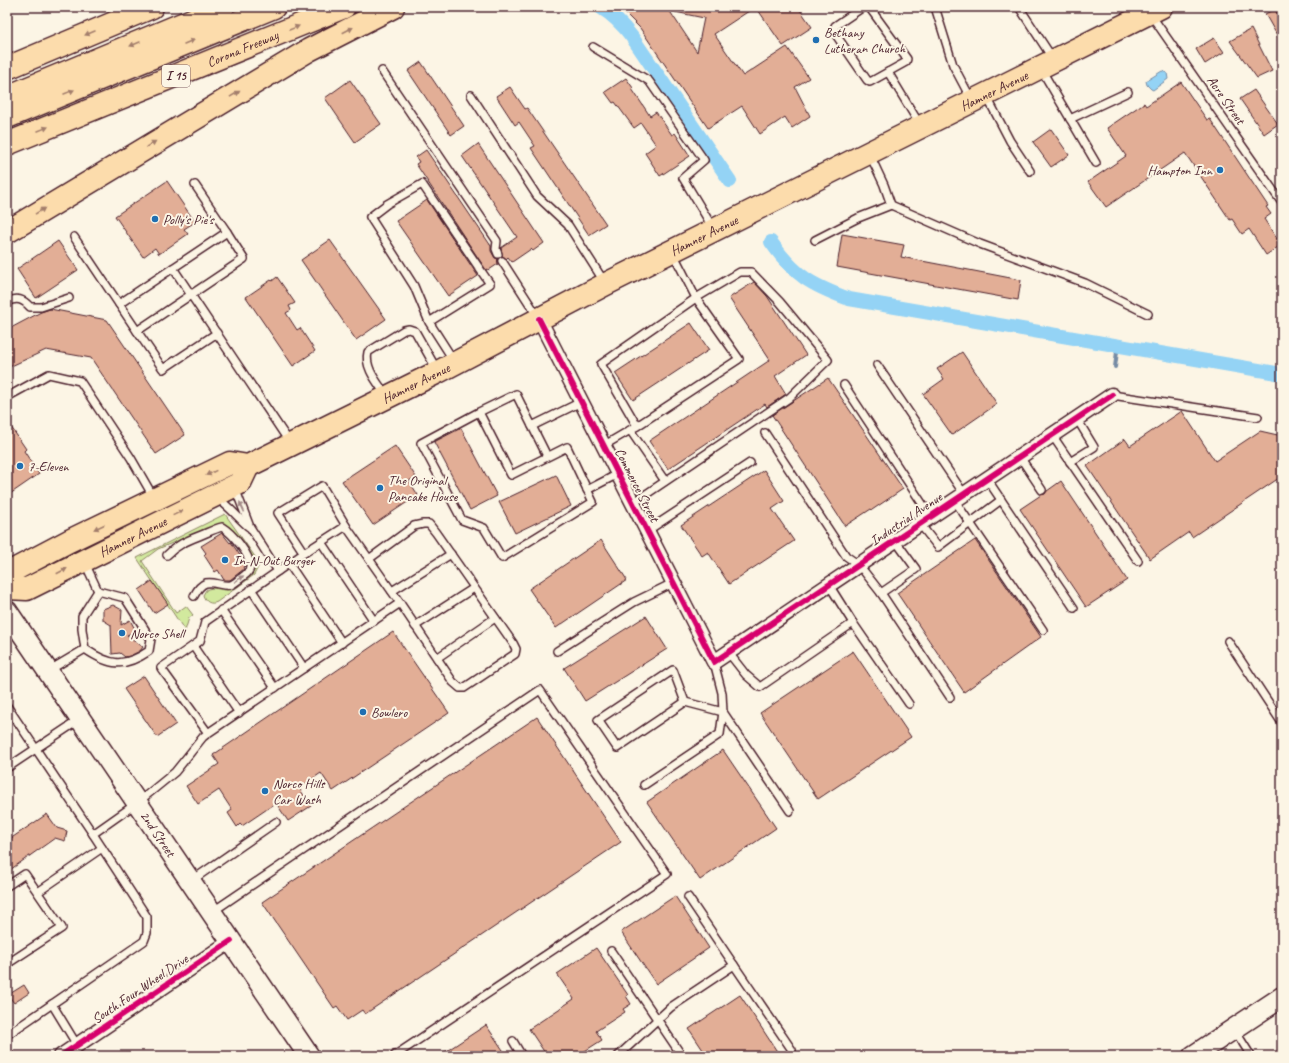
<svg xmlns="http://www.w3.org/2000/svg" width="1289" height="1063" font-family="Caveat,sans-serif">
<rect width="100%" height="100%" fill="#fcf5e5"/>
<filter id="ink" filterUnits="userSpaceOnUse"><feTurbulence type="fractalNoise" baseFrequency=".025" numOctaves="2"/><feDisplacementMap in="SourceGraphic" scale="8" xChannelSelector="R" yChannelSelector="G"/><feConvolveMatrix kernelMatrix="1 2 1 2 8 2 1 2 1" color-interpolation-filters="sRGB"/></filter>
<g filter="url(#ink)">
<path fill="#d2e99e" stroke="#8e8464" d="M225 514 258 561 259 565 254 575 217 602C211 605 205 602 203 595L206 590C213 586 220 590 227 590 233 589 248 578 251 574 253 571 253 568 253 565 248 556 235 528 225 525 222 524 218 525 215 525L158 549 142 561 176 613 186 606 193 615 189 618 185 631 137 558Z"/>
<path fill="#94d3f5" stroke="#768ba4" d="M1162 71 1167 73 1168 79 1153 90 1151 89 1147 85 1146 81Z"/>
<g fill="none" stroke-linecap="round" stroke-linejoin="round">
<path stroke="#768ba4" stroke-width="4" d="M1115 367 1118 344"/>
<g stroke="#94d3f5" stroke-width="14">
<path d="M600 7C613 15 623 25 632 37L730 181"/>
<path d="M771 242C795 276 811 285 849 299L1282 374"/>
</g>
</g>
<g fill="#e2ae96" stroke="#4a1f2b">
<path d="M619 7H667L697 52 704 18 675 12 676 7H755L714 34 743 76 787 47 809 78 795 87 810 116 792 128 785 117 760 134 742 106 708 128 640 28Z"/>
<path d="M756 7H798L812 27 783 46Z"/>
<path d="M1275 9 1282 21V44L1265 14Z"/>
<path d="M1251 29 1272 71 1257 78 1230 41Z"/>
<path d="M1214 38 1224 52 1205 64 1196 49Z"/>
<path d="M421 62 464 126 451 135 408 71Z"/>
<path d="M626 78 633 88 632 89 650 116 656 112 672 135 675 133 690 156 660 176 645 153 656 145 641 123 634 128 615 102 613 103 605 92Z"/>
<path d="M350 80 381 124 355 142 325 98Z"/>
<path d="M1181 82 1207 120 1210 119 1268 206 1266 207 1271 214 1264 219 1281 245 1266 255 1249 229 1242 234 1232 219 1230 220 1185 153 1106 207 1088 182 1126 156 1107 128 1144 103 1146 106Z"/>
<path d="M510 87 525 109 527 108 606 224 589 235 531 148 535 146 519 122 515 125 496 96Z"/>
<path d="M1254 90 1278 124 1264 134 1240 99Z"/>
<path d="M1051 129 1069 155 1051 167 1033 142Z"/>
<path d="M478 144 544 243 533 251 531 249 512 262 508 257 506 259 502 256 501 248 517 237 462 156Z"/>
<path d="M426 150 491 246V251L495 258 498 259V264L489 270 488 269 486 270 416 164 419 162 416 157Z"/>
<path d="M167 181 195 222 184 229 188 234 159 254 155 248 143 257 115 216Z"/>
<path d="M427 200 478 276 448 296 396 221Z"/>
<path d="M842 234 904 245 901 257 1021 280 1018 300 837 267Z"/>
<path d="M330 240 386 319 356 340 301 260Z"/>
<path d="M58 241 78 270 36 298 17 269Z"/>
<path d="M277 277 295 303 289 306 291 310 286 313 297 330 300 328 315 351 293 366 246 297 271 280 272 281Z"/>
<path d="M754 282 767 296 806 355 775 376 786 394 767 407 765 404 668 469 649 441 770 360 729 298Z"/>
<path d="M50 309 107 320 185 435 156 454 91 358 46 350 7 368V330L41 312Z"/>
<path d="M691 323 709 350 633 400 615 373Z"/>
<path d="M962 352 997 404 952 435 923 394 944 379 937 369Z"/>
<path d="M828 378 903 489 872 510 871 509 845 526 772 415Z"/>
<path d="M1182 411 1215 461 1260 431 1282 436V476L1192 537 1189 532 1150 559 1087 466 1125 439 1130 446Z"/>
<path d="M7 421 26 449 24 451 39 474 7 496Z"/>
<path d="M461 428 497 496 470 510 434 442Z"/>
<path d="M395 446 416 477 409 481 418 495 373 525 342 481Z"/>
<path d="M764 470 784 501 772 509 794 541 729 584 708 552 702 556 681 525Z"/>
<path d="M556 475 571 506 515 533 499 502Z"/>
<path d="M1061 481 1127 580 1086 607 1020 509 1041 495 1045 494 1047 491Z"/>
<path d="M222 533 230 543 231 542 245 563V566L243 567 244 569 230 580H224L218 570 215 572 204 555 206 553 201 546Z"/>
<path d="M601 540 627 580 556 628 529 589Z"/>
<path d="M975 540 1041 637 964 692 897 593Z"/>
<path d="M152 581 168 604 154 613 139 590Z"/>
<path d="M113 605 122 610 121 625 130 620 136 631 127 635 143 647 140 651 130 656 125 657 120 653 112 654 111 625 103 620V609Z"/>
<path d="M646 616 667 649 585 701 564 668Z"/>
<path d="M393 632 449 713 333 791 321 773 299 788 311 806 288 821 276 803 242 826 240 824 237 827 228 813 232 810 219 790 198 804 186 786 219 764 213 755Z"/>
<path d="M853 651 911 737 818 799 760 713Z"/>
<path d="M144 676 176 724 157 737 124 689Z"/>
<path d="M537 717 621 842 365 1014 362 1010 347 1020 337 1006 334 1008 262 902Z"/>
<path d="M723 750 776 828 700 880 647 802Z"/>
<path d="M47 814 57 828 67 831 65 841 55 838 7 872V841Z"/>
<path d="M675 896 709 948 656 984 621 932Z"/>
<path d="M596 948 628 995 626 996 631 1004 623 1009 625 1012 596 1031 602 1040 577 1056H547L529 1029 574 999 557 974Z"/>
<path d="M24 985 29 993 14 1003 8 995Z"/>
<path d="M740 995 780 1056H707L689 1029Z"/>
<path d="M486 1025 507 1056H439Z"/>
</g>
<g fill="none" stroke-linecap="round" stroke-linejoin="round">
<defs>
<g id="service">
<path d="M863 7 835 26 834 32 867 80 870 82 906 62 907 59 869 7H867"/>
<path d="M935 7 953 65 971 99"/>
<path d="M1019 7 1053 59"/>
<path d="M1151 15 1282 203"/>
<path d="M593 47 649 81 704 160 683 178 713 228"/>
<path d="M1041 69 1096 163"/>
<path d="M382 71 497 241 496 249 498 254"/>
<path d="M888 72 920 125"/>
<path d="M471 95 537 196 568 225 605 283"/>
<path d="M987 97 1010 141 1030 171"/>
<path d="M1070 119 1128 92"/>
<path d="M870 155 884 185 891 205 980 244 1085 283 1148 314"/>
<path d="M195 185 227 232 173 268 290 443"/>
<path d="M74 237 137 331 244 259 227 232"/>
<path d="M815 240 858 218 891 205"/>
<path d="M502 261 538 317"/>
<path d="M7 302C17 297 23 299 30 307H41L69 298"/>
<path d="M119 304 173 268"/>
<path d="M429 322 490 284 422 184 387 204 370 217 414 286 429 322 454 361"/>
<path d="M137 331 163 369 217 333"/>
<path d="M877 365 964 494"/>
<path d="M844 385 931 517"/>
<path d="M386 395C378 383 364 368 368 352L404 330 409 329 415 331 437 370"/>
<path d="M1112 395 1258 417"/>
<path d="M7 397 49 374 80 381 131 458 154 498"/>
<path d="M479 412 421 443 462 520 484 528 502 558 593 502 567 447 511 475 479 412 516 394 532 426 581 402"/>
<path d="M532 426 547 456"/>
<path d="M630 430 665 481"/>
<path d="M765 433 846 556 859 565 881 593 916 569 895 540"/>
<path d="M1052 435 1138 561"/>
<path d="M603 446 637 426 601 364 696 298 673 253"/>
<path d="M1020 457 1042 490"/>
<path d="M1070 462 1094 447 1077 419"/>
<path d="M987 479 1074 608"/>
<path d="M235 488 250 527 278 571"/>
<path d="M587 490 618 474"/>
<path d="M217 498C229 506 238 518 249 527"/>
<path d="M955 501 1043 630"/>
<path d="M633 503 789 398 828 360 780 302 751 272H740L696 298 739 359 637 426"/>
<path d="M920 524 938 547 1001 500"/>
<path d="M647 531 750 463"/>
<path d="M321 542 374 621"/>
<path d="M304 553 346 526"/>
<path d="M167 555C177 545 186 541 199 536 207 533 214 529 222 527 232 533 251 555 250 567 250 572 245 575 241 578 238 580 234 584 231 585 222 587 215 581 206 583 200 585 197 590 194 596"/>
<path d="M369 559 414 526 423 524H429L436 533 513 643 516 649 515 654 464 688H460L453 682 400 603"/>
<path d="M289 564 342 643"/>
<path d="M251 589 304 668"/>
<path d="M392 591 451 554"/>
<path d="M881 593 950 697"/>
<path d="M221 610 275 688"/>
<path d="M853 623 909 704"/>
<path d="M415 626 474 588"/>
<path d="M1228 641 1282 723"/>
<path d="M193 646 239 713"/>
<path d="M85 649 82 629V616L98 591"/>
<path d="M557 651 634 602 673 583"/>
<path d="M728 652 746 675 760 687 853 623 829 585"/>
<path d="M437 658 495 618"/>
<path d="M48 671 85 649C110 666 124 668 149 651L151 639 125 598 98 591 85 563"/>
<path d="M685 702 673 670 598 720 617 748 685 702 723 712 790 811"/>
<path d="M7 706 93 834"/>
<path d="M7 768 79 720"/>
<path d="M644 785 720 734 723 712 722 693 714 662"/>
<path d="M191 881 276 822"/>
<path d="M7 886 25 874 62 928 7 964"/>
<path d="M38 892 102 848"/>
<path d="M688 897 734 965"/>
<path d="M212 912 540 690 667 874 394 1056"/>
<path d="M611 951 682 1056"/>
<path d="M52 1004 77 1045"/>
<path d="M1234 1029 1251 1056"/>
<path d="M7 1035 144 941 147 933V917L93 834 137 803 175 772 203 737 208 733 400 603 348 529 322 486 278 513 304 553 205 622 200 641 161 668 208 733"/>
<path d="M513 1041 522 1056"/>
<path d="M7 1051 10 1056"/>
<path d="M618 1056 671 1007 734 965 792 1050"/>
</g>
<g id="minor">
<path d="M539 319 714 662 1112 395"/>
<path d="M61 1056 231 941"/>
</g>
<g id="secondary">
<path id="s1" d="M7 611 309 1056"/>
<path d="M1193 1056 1282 997"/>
</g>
<g id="primary">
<path id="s2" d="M7 575 12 571 69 541 230 463 248 466 438 372 606 284 1161 7"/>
<path id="s3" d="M7 588 27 589 234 486 240 483 248 466"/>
</g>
<g id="motorway">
<path d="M7 68 152 7"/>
<path d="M7 97 223 7"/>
<path d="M7 117 274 7"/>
<path id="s4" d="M7 144 344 7"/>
<path d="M7 232 309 50 393 7"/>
</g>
</defs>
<use href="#service" stroke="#4a1f2b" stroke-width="10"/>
<use href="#minor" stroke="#4a1f2b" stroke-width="17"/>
<use href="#secondary" stroke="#4a1f2b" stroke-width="23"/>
<use href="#primary" stroke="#4a1f2b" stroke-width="25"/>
<use href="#motorway" stroke="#4a1f2b" stroke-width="25"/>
<use href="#service" stroke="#fcf5e5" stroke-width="7"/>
<use href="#minor" stroke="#fcf5e5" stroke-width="14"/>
<use href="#secondary" stroke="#fcf5e5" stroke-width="20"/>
<use href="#primary" stroke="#fcdcac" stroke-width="22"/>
<use href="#motorway" stroke="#fcdcac" stroke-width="22"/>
<defs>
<g id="cycleway">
<path d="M539 319 714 662 1112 395"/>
<path d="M61 1056 231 941"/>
</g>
</defs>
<use href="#cycleway" stroke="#fcf5e5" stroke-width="8"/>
<use href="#cycleway" stroke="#d6006c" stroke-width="6"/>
</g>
<defs><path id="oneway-solid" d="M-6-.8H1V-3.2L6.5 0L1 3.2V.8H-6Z"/></defs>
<g fill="#a37e6c">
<use href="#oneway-solid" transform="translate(294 28) rotate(-22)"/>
<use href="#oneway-solid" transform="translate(348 30) rotate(-27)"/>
<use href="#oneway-solid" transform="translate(90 33) rotate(157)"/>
<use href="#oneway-solid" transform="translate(189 42) rotate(-23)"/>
<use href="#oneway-solid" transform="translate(135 44) rotate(157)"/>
<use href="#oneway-solid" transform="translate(69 92) rotate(-22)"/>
<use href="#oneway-solid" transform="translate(235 94) rotate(-31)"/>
<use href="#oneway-solid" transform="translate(43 129) rotate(-22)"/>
<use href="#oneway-solid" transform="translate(151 144) rotate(-31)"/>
<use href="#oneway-solid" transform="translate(40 211) rotate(-32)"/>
<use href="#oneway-solid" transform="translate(211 473) rotate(154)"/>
<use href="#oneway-solid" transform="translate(178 513) rotate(-26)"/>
<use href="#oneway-solid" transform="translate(99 527) rotate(155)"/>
<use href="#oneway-solid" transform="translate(62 571) rotate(-27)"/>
</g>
<g fill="#a38a88">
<use href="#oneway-solid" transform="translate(242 507) rotate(-115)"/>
<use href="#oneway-solid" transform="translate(239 579) rotate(-35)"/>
</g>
</g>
<g fill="#1f6fb2" stroke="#fcf5e5" stroke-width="1.5">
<circle cx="816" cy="40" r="4"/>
<circle cx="1220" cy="170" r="4"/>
<circle cx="155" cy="219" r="4"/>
<circle cx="20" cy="466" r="4"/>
<circle cx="380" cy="488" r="4"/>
<circle cx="225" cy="560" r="4"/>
<circle cx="122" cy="633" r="4"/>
<circle cx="363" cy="712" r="4"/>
<circle cx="265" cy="791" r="4"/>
</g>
<g text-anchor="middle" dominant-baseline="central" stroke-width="4" stroke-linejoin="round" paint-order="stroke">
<rect fill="#fcf5e5" stroke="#7f5f63" stroke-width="1" x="162" y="65" width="28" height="22" rx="3"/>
<g font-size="13" font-weight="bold" fill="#4a1f2b">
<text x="176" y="76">I 15</text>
</g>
<g font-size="14" fill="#4a1f2b" stroke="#fcf5e5" text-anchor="start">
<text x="824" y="32">Bethany<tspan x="824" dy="16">Lutheran Church</tspan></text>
<text x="1212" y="170" text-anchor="end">Hampton Inn</text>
<text x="163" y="219">Polly's Pie's</text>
<text x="28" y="466">7-Eleven</text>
<text x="388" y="480">The Original<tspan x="388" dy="16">Pancake House</tspan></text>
<text x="233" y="560">In-N-Out Burger</text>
<text x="130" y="633">Norco Shell</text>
<text x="371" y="712">Bowlero</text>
<text x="273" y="783">Norco Hills<tspan x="273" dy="16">Car Wash</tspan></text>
</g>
<g font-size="14" fill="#4a1f2b" stroke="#fcf5e5">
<text stroke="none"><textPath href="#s4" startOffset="254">Corona Freeway</textPath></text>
<text stroke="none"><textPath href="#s2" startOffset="1103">Hamner Avenue</textPath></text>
<text transform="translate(1226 100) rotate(55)">Acre Street</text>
<text stroke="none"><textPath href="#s2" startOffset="779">Hamner Avenue</textPath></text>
<text stroke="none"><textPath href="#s2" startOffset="455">Hamner Avenue</textPath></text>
<text transform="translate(637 485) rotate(63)">Commerce Street</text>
<text transform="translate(906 519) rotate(-34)">Industrial Avenue</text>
<text stroke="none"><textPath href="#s3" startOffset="138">Hamner Avenue</textPath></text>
<text stroke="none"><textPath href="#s1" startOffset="269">2nd Street</textPath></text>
<text transform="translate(140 989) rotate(-34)">South Four Wheel Drive</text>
</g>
</g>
<rect width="1289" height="1063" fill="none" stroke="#fcf5e5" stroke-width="24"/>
<rect x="12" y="12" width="1265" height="1039" fill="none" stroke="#4a1f2b" stroke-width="1.5" filter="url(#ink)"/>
</svg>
